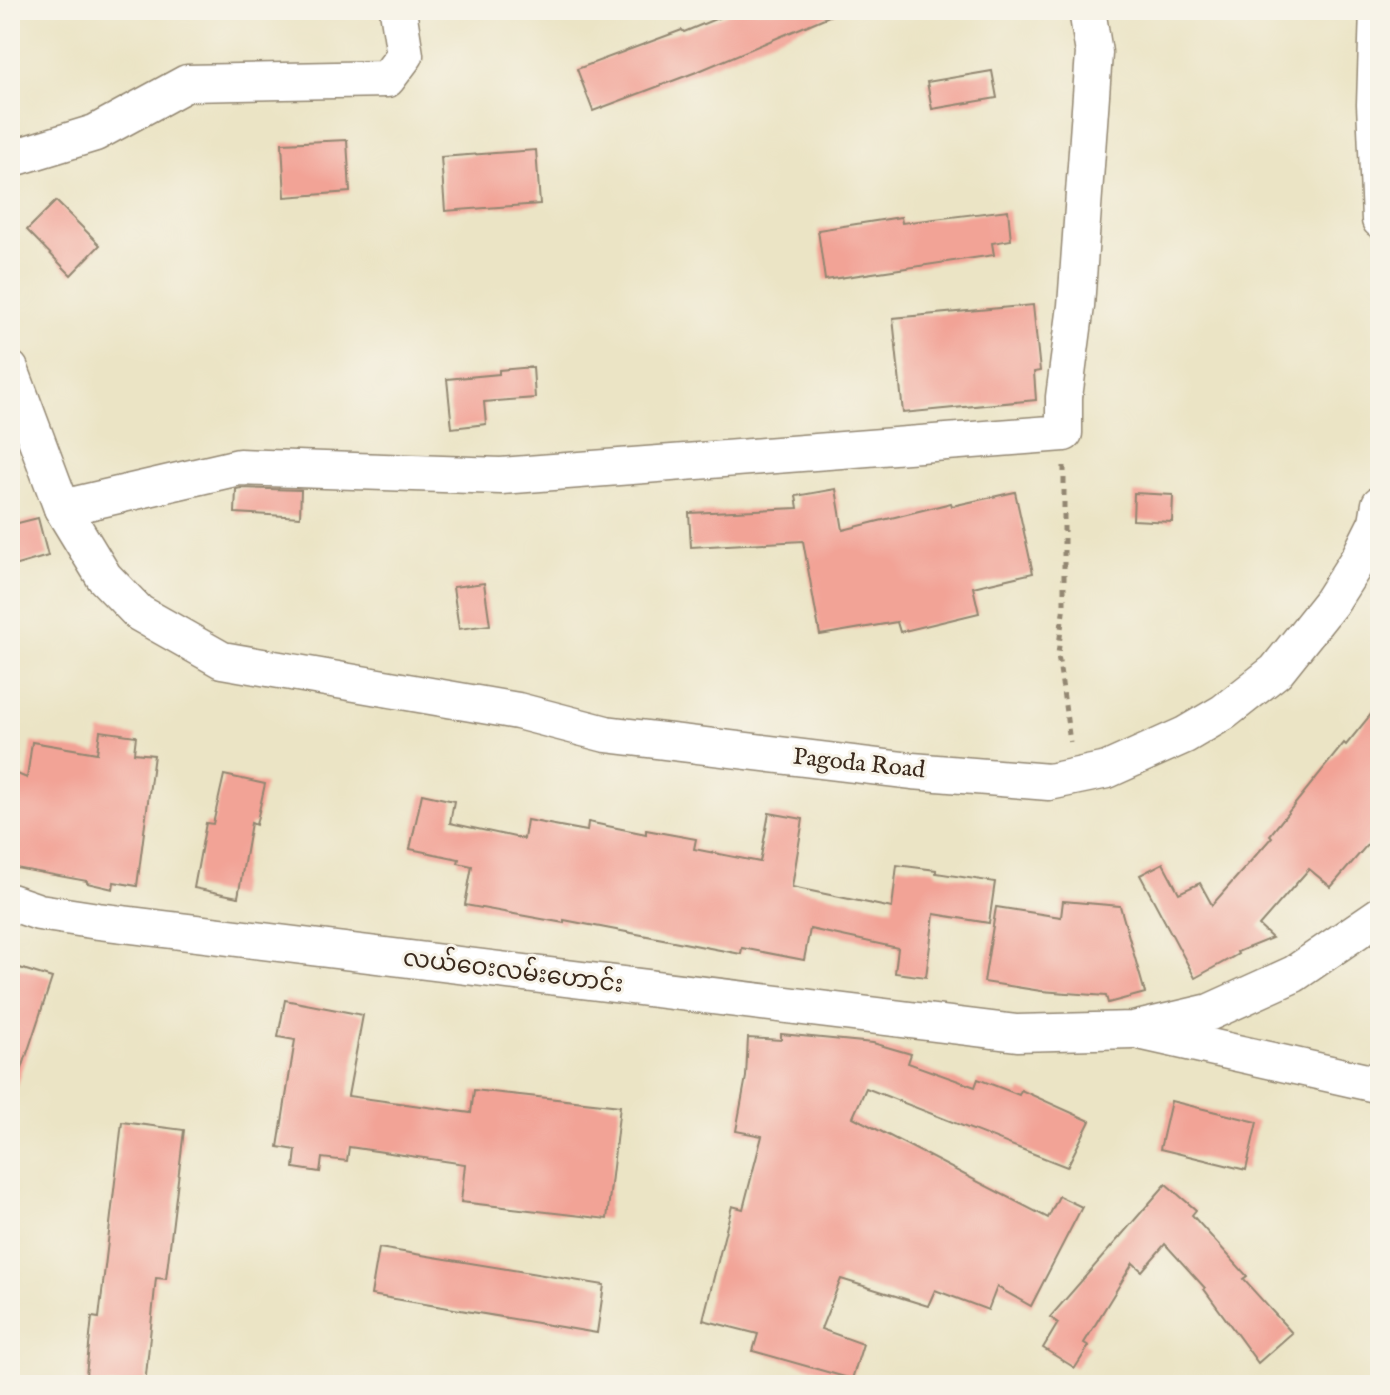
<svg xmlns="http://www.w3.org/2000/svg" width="1390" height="1395" font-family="'IM FELL English','Noto Sans Myanmar',serif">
<rect width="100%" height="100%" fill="#f7f3e8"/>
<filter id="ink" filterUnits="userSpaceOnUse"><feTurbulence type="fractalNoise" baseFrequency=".0125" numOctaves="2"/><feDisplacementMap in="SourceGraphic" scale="16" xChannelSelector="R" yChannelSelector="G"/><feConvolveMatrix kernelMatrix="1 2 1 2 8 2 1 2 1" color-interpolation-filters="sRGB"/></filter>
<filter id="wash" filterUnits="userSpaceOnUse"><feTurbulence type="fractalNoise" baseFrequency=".006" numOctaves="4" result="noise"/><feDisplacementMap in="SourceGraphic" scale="32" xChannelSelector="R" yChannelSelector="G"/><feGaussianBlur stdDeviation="1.8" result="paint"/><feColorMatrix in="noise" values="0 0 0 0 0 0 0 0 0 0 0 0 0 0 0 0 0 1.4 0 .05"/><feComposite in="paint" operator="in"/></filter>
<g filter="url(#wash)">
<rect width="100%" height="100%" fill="#ebe4c5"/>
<g id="blocks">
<g fill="#f2a396">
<path d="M737 10 841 11 699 71 593 111 577 69 682 30 684 32Z"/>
<path d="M992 71 997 98 932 109 927 82Z"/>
<path d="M347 140 350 192 285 197 282 143Z"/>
<path d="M536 150 540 204 445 211 441 157Z"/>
<path d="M56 201 100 245 71 275 27 230Z"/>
<path d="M1008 210 1011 240 992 243 994 255 825 280 818 230 901 217 902 223Z"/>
<path d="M1033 305 1040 371 1034 372 1036 400 903 413 893 318Z"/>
<path d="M533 367 535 398 484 402 486 424 452 428 447 379 499 374V370Z"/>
<path d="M241 488 301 490 300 517 235 513 236 489Z"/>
<path d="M836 489 843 530 951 503 952 506 1015 492 1033 573 973 587 979 613 900 632 897 622 820 635 803 541 691 547 689 513 798 508 796 496Z"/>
<path d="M1134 493 1173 495 1172 522 1133 520Z"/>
<path d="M38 518 48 556 10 567V525Z"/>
<path d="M484 583 490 625 459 629 453 587Z"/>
<path d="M1380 703V830L1331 887 1309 869 1259 926 1272 938 1237 952 1238 954 1195 978 1140 875 1163 863 1179 893 1200 883 1212 905 1272 837 1270 835 1344 743 1346 745Z"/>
<path d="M100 731 136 736 134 753 154 755 137 886 114 882 113 889 87 883V881L10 867V771L27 778 32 742 97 753Z"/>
<path d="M224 775 265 784 256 825 251 823 238 897 194 888 206 823 213 824Z"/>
<path d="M422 794 454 801 450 823 524 839 527 820 587 831 588 822 646 834V830L696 839 694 849 760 862 769 813 803 819 792 887 892 908 897 865 936 870V873L995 882 989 923 934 914 926 977 895 973 898 948 810 929 804 960 742 948 741 954 564 920V923L465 905 472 866 458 863 459 859 410 849Z"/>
<path d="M1063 901 1120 906 1145 993 1108 1003 1106 996 1041 991 984 982 996 907 1061 917Z"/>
<path d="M10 965 52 978 15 1090 10 1089Z"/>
<path d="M285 1000 363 1015 348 1096 471 1113 474 1090 620 1106 607 1219 461 1202 465 1164 349 1147 347 1161 322 1158 320 1172 294 1168 296 1150 278 1147 295 1040 278 1037Z"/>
<path d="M781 1034 873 1043 911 1054 908 1063 975 1087 978 1079 1019 1095 1021 1090 1090 1121 1067 1167 866 1088 853 1117 1048 1218 1059 1196 1082 1207 1031 1306 997 1287 988 1310 935 1290 928 1306 841 1279 821 1329 863 1344 852 1379 753 1351 758 1334 703 1320 732 1206 743 1209 762 1136 736 1131 746 1077 748 1038 781 1040Z"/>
<path d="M1171 1101 1257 1122 1246 1170 1160 1149Z"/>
<path d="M122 1122 184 1130 166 1279 156 1278 145 1385H85L92 1317 99 1318Z"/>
<path d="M1166 1184 1196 1210 1192 1215 1247 1276 1243 1279 1292 1333 1258 1363 1204 1289 1205 1288 1165 1244 1142 1271 1133 1263 1084 1343 1089 1346 1075 1368 1043 1348 1058 1323 1050 1317Z"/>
<path d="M379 1248 604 1285 597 1333 371 1295Z"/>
</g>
</g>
</g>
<g filter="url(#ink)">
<use href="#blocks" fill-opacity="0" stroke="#938772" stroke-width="2"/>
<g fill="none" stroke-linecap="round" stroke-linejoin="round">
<defs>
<g id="minor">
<path d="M1378 10 1375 104 1380 220"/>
<path d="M10 159 95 133 187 83 387 79 405 55 398 10"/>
<path d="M10 369 62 508 239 467 501 476 1064 433V397L1076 306 1094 53 1087 10"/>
<path d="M62 508 104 577 139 613 222 660 518 711 606 734 912 771 1049 782 1107 770 1185 735 1224 712 1276 671 1331 602 1359 558 1377 522 1380 504"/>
<path d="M10 902 39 912 98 921 1017 1033 1133 1030 1210 1012 1294 974 1380 915"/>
<path d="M1143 1032 1380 1085"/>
</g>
</defs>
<use href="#minor" stroke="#938772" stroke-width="39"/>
<path stroke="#938772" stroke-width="5" stroke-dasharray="6 6" stroke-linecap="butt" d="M1064 466V604L1058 654 1070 742"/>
<use href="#minor" stroke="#fff" stroke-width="36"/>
</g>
</g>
<g text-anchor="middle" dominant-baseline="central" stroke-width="6" stroke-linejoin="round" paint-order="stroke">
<g font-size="24" fill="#3b2a1e" stroke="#f7f3e8">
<text transform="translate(859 764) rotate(6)">Pagoda Road</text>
<text transform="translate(513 972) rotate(7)">လယ်ဝေးလမ်းဟောင်း</text>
</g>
</g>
<rect width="1390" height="1395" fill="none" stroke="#f7f3e8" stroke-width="40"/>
</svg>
